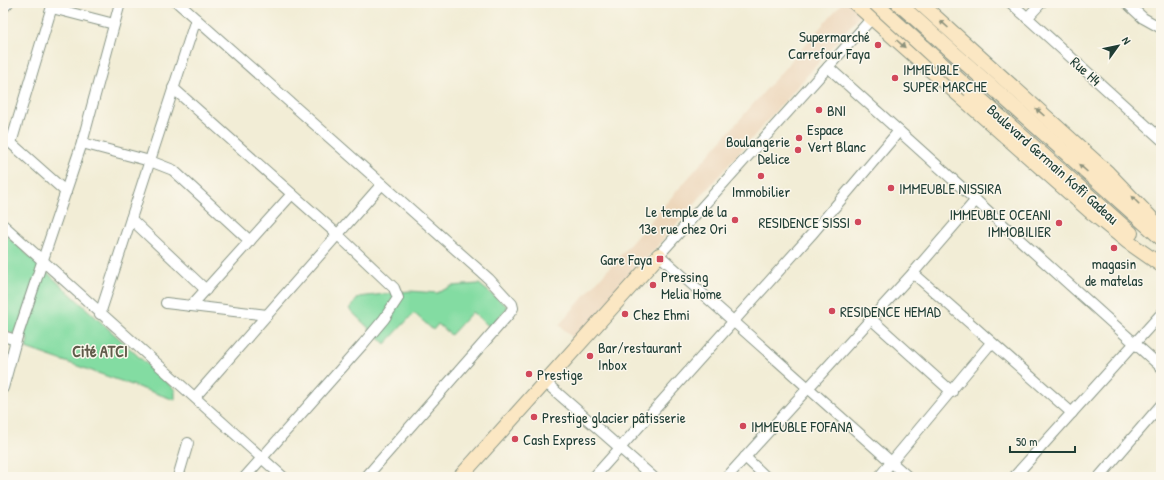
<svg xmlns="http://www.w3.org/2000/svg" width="1164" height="480" font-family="'Patrick Hand',sans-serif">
<rect width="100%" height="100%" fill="#fbf7ec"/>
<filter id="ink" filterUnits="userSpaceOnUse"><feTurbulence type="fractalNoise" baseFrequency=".025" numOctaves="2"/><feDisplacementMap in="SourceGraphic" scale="8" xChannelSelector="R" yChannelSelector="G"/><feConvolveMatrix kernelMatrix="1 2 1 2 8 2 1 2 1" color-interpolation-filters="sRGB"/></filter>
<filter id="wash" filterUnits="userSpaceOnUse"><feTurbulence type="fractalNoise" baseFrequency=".012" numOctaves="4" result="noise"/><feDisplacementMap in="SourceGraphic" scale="16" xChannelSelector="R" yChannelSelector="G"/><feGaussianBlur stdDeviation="0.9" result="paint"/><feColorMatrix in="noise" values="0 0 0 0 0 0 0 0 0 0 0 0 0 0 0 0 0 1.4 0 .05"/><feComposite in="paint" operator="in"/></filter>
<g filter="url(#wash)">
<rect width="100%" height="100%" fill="#f2edd6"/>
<path fill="#edd7bb" d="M840 3H867L869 5 575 340 559 325 841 4Z"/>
<g fill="#83dca2" stroke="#518c6b">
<path d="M3 232 175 390V400L26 348 28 339 3 330Z"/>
<path d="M479 284 508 307 490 327 472 312 451 335 438 324 433 330 414 313 385 344 349 309 359 297 410 291 437 293 452 286Z"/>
</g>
</g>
<g filter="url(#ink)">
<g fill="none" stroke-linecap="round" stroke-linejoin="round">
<defs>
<g id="street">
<path d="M178 3 489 279 512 304 513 308 509 314 366 477"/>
<path d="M1011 3 1161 139"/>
<path d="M1127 3 1143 18 1161 28"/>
<path d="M3 8 8 3"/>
<path d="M52 8 114 24"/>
<path d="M872 18 659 255 908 477"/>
<path d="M1027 18 1041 3"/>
<path d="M828 67 1161 367"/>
<path d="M173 88 337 234 394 288 398 298 384 319 363 344 245 477"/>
<path d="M3 136 66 192"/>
<path d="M11 143 53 3"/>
<path d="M82 143 150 161 173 170 250 241"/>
<path d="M131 219 206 290"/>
<path d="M3 225 283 477"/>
<path d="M913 273 1072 413"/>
<path d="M166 303 267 315"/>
<path d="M191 306 292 194"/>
<path d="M100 314 196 19"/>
<path d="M871 319 952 392"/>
<path d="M3 336 16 340"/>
<path d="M545 382 653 477"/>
<path d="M3 388 16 340 82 143 120 3"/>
<path d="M195 397 382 184"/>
<path d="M745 457 766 477"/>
<path d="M178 477 188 443"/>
<path d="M594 477 811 235 899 131"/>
<path d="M727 477 913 273 976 200"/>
<path d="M879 477 991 343"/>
<path d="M1014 477 1161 314"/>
<path d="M1099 477 1161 405"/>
</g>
<g id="secondary">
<path d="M855 3 1091 212 1128 242 1161 265"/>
<path d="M898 3 1161 238"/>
<path d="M920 3 1108 173 1156 223"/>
<path d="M970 90 1131 233"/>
<path d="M460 477 659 255"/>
</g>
</defs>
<use href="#street" stroke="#889585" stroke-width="12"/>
<use href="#secondary" stroke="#889585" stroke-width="16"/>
<use href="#street" stroke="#fff" stroke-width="10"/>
<use href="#secondary" stroke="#fbe7c3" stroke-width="14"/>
<defs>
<path id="secondary-bridge" d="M875 3 970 90"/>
</defs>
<use href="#secondary-bridge" stroke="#889585" stroke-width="16" stroke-linecap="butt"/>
<use href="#secondary-bridge" stroke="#fbe7c3" stroke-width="14"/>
</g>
<defs><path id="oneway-solid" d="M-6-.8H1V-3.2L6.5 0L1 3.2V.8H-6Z"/></defs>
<g fill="#8d927c">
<use href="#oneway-solid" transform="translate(944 24) rotate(-138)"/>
<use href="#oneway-solid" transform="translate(901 44) rotate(42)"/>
<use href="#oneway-solid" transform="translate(1040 112) rotate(-138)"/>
<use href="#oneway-solid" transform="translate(1083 168) rotate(-138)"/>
<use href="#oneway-solid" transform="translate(1135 200) rotate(-135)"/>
</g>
</g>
<g fill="#d1495b" stroke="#fbf7ec" stroke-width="1.5">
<circle cx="878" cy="45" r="4"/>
<circle cx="895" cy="78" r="4"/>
<circle cx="819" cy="110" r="4"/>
<circle cx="799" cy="138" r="4"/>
<circle cx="798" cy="150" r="4"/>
<circle cx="761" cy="176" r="4"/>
<circle cx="891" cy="188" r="4"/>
<circle cx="735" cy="220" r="4"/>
<circle cx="858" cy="222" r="4"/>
<circle cx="1059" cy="223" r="4"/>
<circle cx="1114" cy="248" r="4"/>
<rect x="656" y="255" width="8" height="8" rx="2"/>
<circle cx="653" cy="285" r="4"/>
<circle cx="832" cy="311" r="4"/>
<circle cx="625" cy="314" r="4"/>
<circle cx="590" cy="356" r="4"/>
<circle cx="529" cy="374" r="4"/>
<circle cx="534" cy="417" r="4"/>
<circle cx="743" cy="426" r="4"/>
<circle cx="515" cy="439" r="4"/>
</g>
<g text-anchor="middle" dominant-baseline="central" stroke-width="3" stroke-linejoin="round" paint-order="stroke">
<g font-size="15" fill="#1f3d34" stroke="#fbf7ec" text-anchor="start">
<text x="870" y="36" text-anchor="end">Supermarché<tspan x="870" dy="17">Carrefour Faya</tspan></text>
<text x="903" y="69">IMMEUBLE<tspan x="903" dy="17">SUPER MARCHE</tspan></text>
<text x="827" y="110">BNI</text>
<text x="807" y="129">Espace<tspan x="807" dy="17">Vert Blanc</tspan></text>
<text x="790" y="141" text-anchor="end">Boulangerie<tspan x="790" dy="17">Delice</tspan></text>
<text x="899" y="188">IMMEUBLE NISSIRA</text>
<text x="761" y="191" text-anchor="middle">Immobilier</text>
<text x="727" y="211" text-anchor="end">Le temple de la<tspan x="727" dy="17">13e rue chez Ori</tspan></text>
<text x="1051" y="214" text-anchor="end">IMMEUBLE OCEANI<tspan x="1051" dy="17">IMMOBILIER</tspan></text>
<text x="850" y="222" text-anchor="end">RESIDENCE SISSI</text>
<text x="652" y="259" text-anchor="end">Gare Faya</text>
<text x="1114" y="263" text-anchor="middle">magasin<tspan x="1114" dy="17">de matelas</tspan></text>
<text x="661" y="276">Pressing<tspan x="661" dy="17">Melia Home</tspan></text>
<text x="840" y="311">RESIDENCE HEMAD</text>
<text x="633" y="314">Chez Ehmi</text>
<text x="598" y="347">Bar/restaurant<tspan x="598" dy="17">Inbox</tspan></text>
<text x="537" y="374">Prestige</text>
<text x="542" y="417">Prestige glacier pâtisserie</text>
<text x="751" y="426">IMMEUBLE FOFANA</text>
<text x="523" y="439">Cash Express</text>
</g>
<g font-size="15" fill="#1f3d34" stroke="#fbf7ec">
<text transform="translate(1086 71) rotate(42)">Rue H4</text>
<text transform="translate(1053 164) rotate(42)">Boulevard Germain Koffi Gadeau</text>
</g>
<g font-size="16" font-weight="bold" fill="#605b4a" stroke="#fbf7ec">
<text x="100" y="351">Cité ATCI</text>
</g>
</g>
<rect width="1164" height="480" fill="none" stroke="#fbf7ec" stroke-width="16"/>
<g transform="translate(1118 46) rotate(57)" stroke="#fbf7ec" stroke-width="3" paint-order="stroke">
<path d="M0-3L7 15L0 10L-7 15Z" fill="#1f3d34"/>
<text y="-6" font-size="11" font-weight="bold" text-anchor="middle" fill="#1f3d34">N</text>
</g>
<path d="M1010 446v6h65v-6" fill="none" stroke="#1f3d34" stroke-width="2"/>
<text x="1016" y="446" font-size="12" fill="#1f3d34" stroke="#fbf7ec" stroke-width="3" paint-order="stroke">50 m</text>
</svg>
